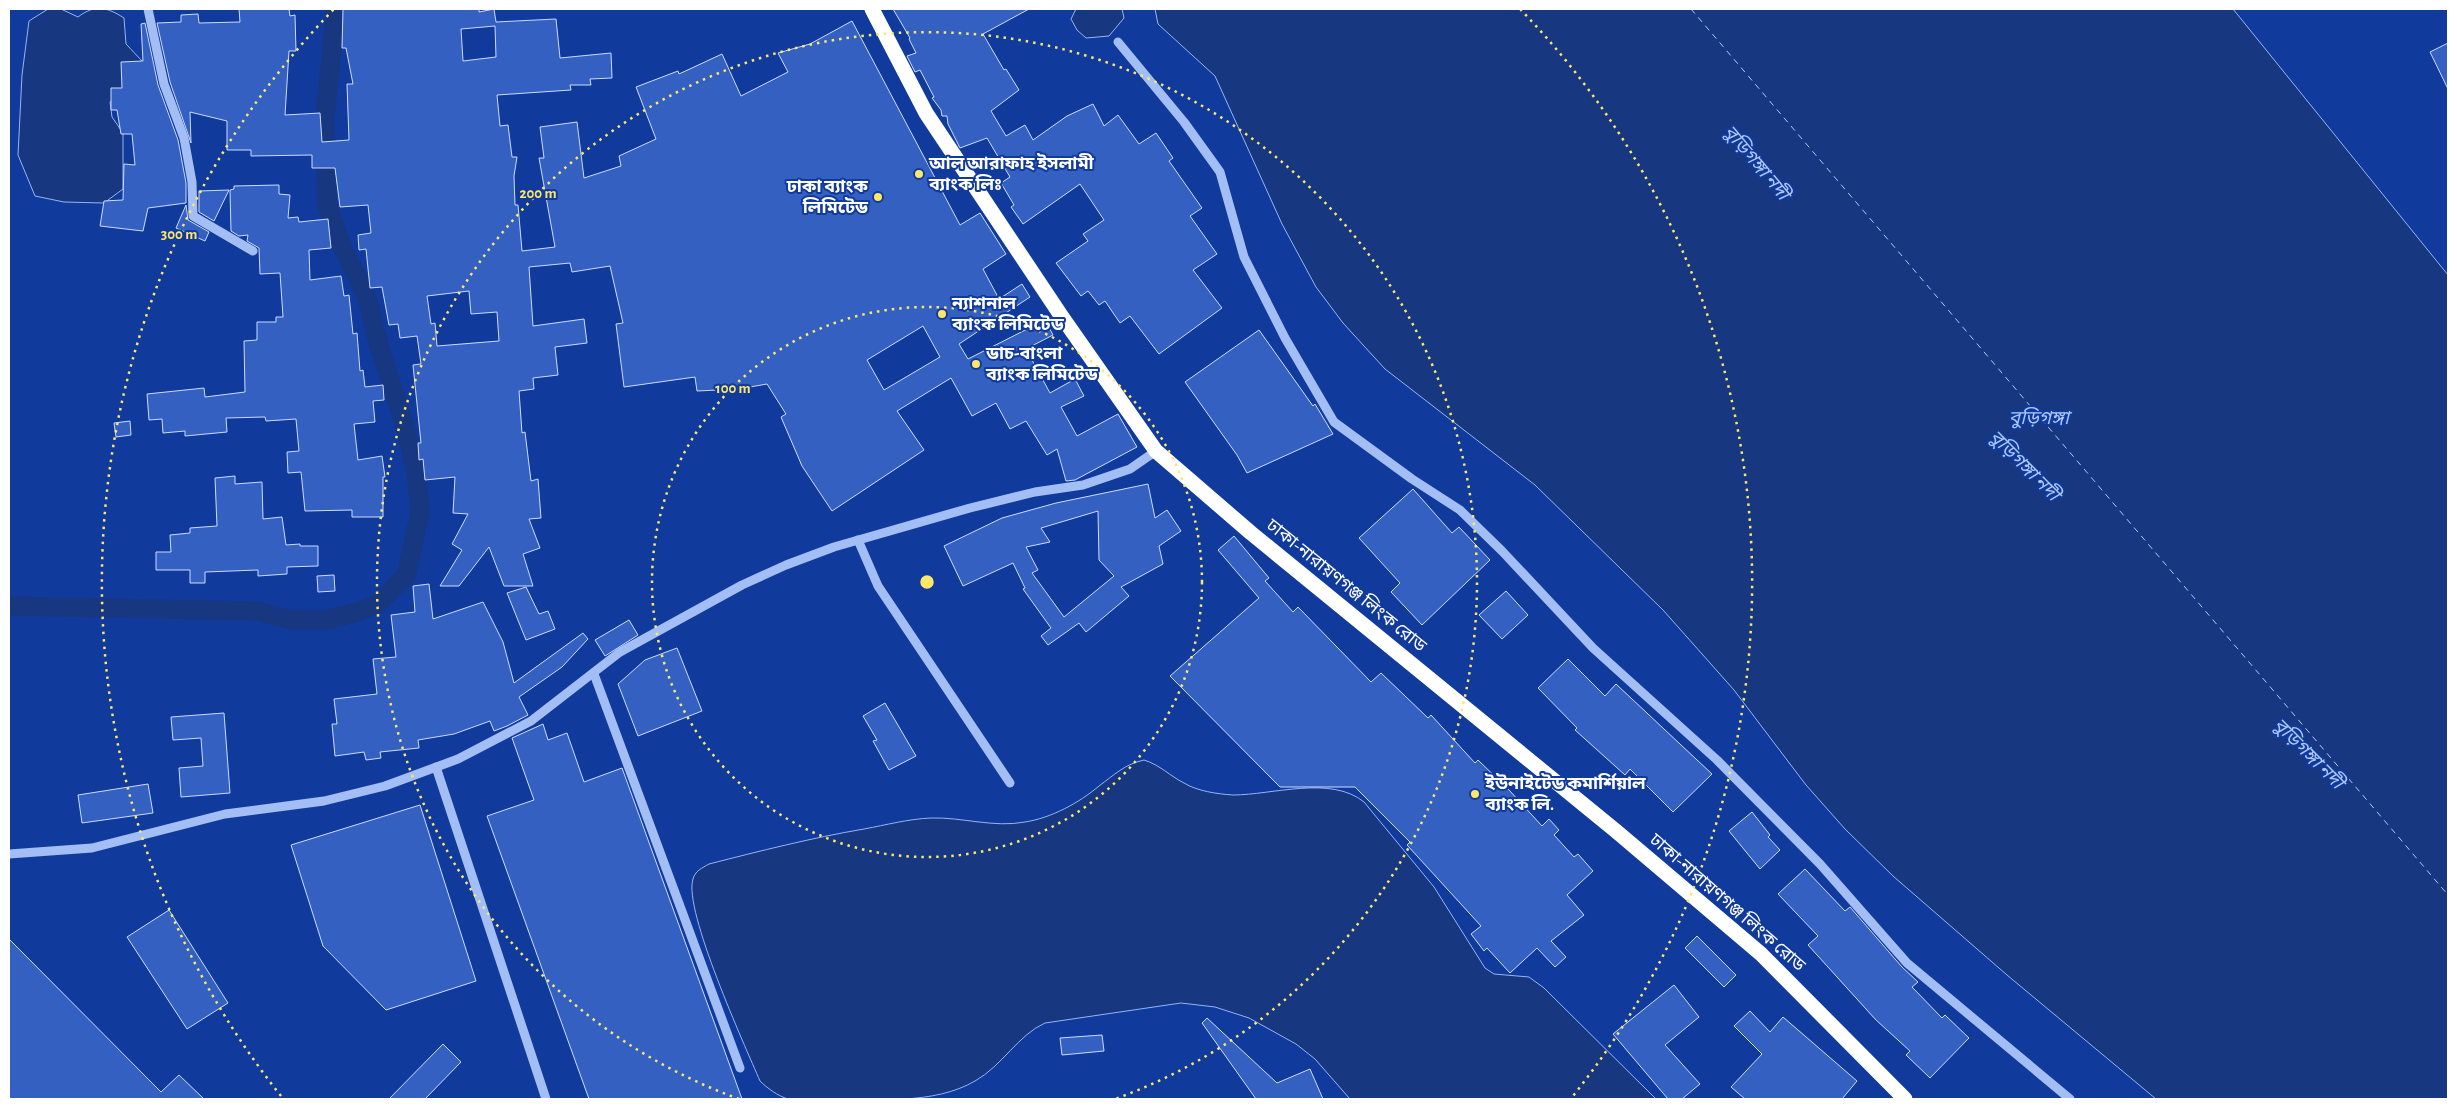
<svg xmlns="http://www.w3.org/2000/svg" width="2457" height="1108" font-family="'Alegreya Sans','Noto Sans Bengali',sans-serif">
<rect width="100%" height="100%" fill="#103a9b"/>
<g fill="#173781" stroke="#95b6f8">
<path d="M48 9H61L78 17C95 4 107 7 124 18L126 44 142 61 125 89 110 102 112 117 123 133V189L104 203 64 202 35 196 18 155 22 75 29 21Z"/>
<path d="M1076 9H1122L1124 18 1109 36 1086 38 1077 30 1071 19Z"/>
<path d="M1155 9H2233L2448 275V1099H2156L2007 975 1893 876 1845 829 1806 785 1734 690 1663 610 1535 485 1385 369 1343 323 1316 287 1282 224 1215 76 1158 24Z"/>
<path d="M1144 760C1160 765 1170 776 1184 783 1197 791 1217 794 1233 795 1272 795 1331 775 1364 802L1434 887 1485 968 1494 974 1529 977 1544 988 1656 1099H1350L1315 1059 1296 1044 1249 1018 1215 1007 1181 1003 1045 1023C1018 1035 1002 1066 975 1081 934 1105 876 1099 830 1099 817 1099 800 1102 788 1099 778 1096 767 1088 760 1081 745 1046 683 910 693 879 695 871 702 868 709 864 760 851 811 838 864 829 886 825 908 819 931 818 962 817 994 828 1025 822 1051 818 1079 803 1099 786 1114 775 1125 764 1144 760Z"/>
</g>
<g fill="none" stroke-linecap="round" stroke-linejoin="round">
<path stroke="#173781" stroke-width="19" d="M9 606 257 611 291 620H326L354 613 376 605 406 576 420 512 416 471 404 423 379 346 367 297 341 244 327 204 325 115 336 9"/>
<path stroke="#b0c8fb" stroke-width="1" stroke-dasharray="6 5" stroke-linecap="butt" d="M1691 9 2448 895"/>
</g>
<g fill="#3461c1" stroke="#ccdcfe" fill-rule="evenodd">
<path d="M239 9H289L290 16 295 15 296 51H289L285 115 320 113 322 142 349 140 347 84H353L346 48H342L343 9H479V12L494 9 496 22 556 19 560 58 611 53 612 78 590 79 591 85H570L571 90 497 95 500 126 508 125 512 157H517L514 176 515 205H518L522 251 555 247 539 158H544L540 127 577 122 584 178 621 166 619 156 656 139 636 87 678 71 679 74 722 54 741 96 788 72 778 53 810 44 852 21 960 225 980 213 1006 254 983 269 999 299 1022 284 1030 297 959 344 968 359 1045 320 1053 335 1026 349 1050 393 1075 379 1084 396 1061 407 1077 436 1118 414 1137 447 1075 480 1066 481 1057 449 1047 455 1026 421 1010 429 996 403 972 416 951 378 897 411 924 450 832 511 802 466 781 417 786 414 767 384 739 389 697 391 695 377 624 387 616 324 623 323 610 266 572 272 570 263 529 267 533 326 584 319 587 343 555 347 558 375 533 378 534 389 519 391 522 433 525 432 531 481 538 479 541 518 529 519 540 548 523 554 533 586H504L489 547 459 586H440L462 550 452 544 468 514 453 513 455 477 425 480 423 459 419 460 418 443H421L413 365 421 364 417 336 400 338 398 324 389 325 382 287 370 288 366 249 359 250 358 235 371 233 368 205 340 207 335 168H312V155L251 156V150H227V121L190 112 191 143 170 82 157 23 181 22V15L198 14 199 23 240 22ZM495 26 496 57 463 61 461 29ZM469 291 471 314 497 312 499 341 437 346 435 323 431 324 427 296ZM923 326 940 357 884 390 867 360Z"/>
<path d="M893 9H1029L983 34 1004 70 1006 69 1019 90 991 111 1006 136 1025 125 1033 140 1067 116 1093 104 1104 126 1118 115 1139 144 1156 133 1173 158 1169 161 1202 208 1190 216 1217 254 1193 270 1222 308 1159 354 1130 316 1120 323 1105 301 1099 305 1088 291 1081 296 1056 263 1088 241 1083 234 1104 220 1080 184 1023 224 1011 207 1014 205 1001 183 1010 177 987 138 960 148 948 124 947 116H942L941 110 932 98 934 97 920 70 915 72 907 56 916 53 909 39 910 38Z"/>
<path d="M145 23 158 85 178 140 186 183V203L148 208 143 231 100 226 104 201 123 200 124 164 135 165 132 134H121L117 110H111V88H122L121 62 143 61 141 24Z"/>
<path d="M2448 43V89L2430 52Z"/>
<path d="M279 185V194L290 195 288 218 298 217 299 222 328 219 331 248 309 250 310 280 341 276 344 296 349 295 353 334 357 333 360 371 363 370 365 387 383 385 384 400 373 401 375 422 354 424 358 460 382 456 385 477H383V517H352V510L305 511 301 472 288 473 287 452 299 451 296 419 266 421 265 417 226 418 227 432 185 436V431L163 433 162 419 149 420 147 394 204 388 205 397 245 392 244 341 257 340V322H276V317H283L280 273 260 274 259 248 247 241 248 235 239 236 231 231 230 190 234 189V186Z"/>
<path d="M229 190 214 221 199 212V191Z"/>
<path d="M186 205 188 220 209 232 205 241 176 228Z"/>
<path d="M1259 330 1313 406 1315 404 1333 434 1247 473 1237 455 1185 382Z"/>
<path d="M130 421 131 435 116 437 114 423Z"/>
<path d="M235 476V484L262 482 263 519 282 517 286 545 300 544V546H318V566L287 567V574L258 576V570L205 572V583H190V570H156V552H171L170 535 190 533V528L217 526 215 478Z"/>
<path d="M1148 484 1155 518 1167 510 1181 531 1159 546 1163 564 1121 587 1129 596 1086 632 1079 623 1048 645 1041 636 1051 628 1023 589 1025 588 1013 563 963 586 944 546 1002 518 1056 503ZM1098 511 1099 560 1114 576 1064 617 1032 573 1038 570 1026 547 1050 542 1041 528Z"/>
<path d="M1413 489 1452 533 1459 527 1490 560 1422 625 1391 592 1400 583 1359 538Z"/>
<path d="M1234 536 1269 578 1265 581 1293 612 1298 607 1371 682 1381 673 1428 718 1431 715 1475 763 1478 760 1509 790 1542 826 1549 819 1559 830 1554 835 1574 857 1578 854 1593 871 1567 895 1584 915 1551 941 1566 957 1555 967 1537 948 1510 973 1487 948 1484 951 1471 934 1481 926 1407 845 1410 842 1355 787H1280L1170 676 1259 598 1218 550Z"/>
<path d="M334 575 335 591 318 592 317 576Z"/>
<path d="M429 584 433 619 483 602 503 642 514 683 583 633 588 639 562 667 519 697 528 715 507 726 494 731 490 721 454 734 418 740 419 748 380 752 381 758 366 760 364 752 335 756 332 724H337L334 699 377 694 373 659 396 657 391 615 415 612 413 586Z"/>
<path d="M526 587 539 614 548 611 555 629 526 640 507 593Z"/>
<path d="M1506 591 1528 615 1502 639 1479 615Z"/>
<path d="M629 620 638 635 605 656 595 640Z"/>
<path d="M677 648 702 711 638 736 618 684 645 660Z"/>
<path d="M1568 659 1605 696 1616 684 1712 774 1673 812 1630 769 1625 775 1575 730 1577 728 1538 688Z"/>
<path d="M885 703 916 756 889 770 873 741 877 740 863 716Z"/>
<path d="M224 713 230 793 181 797 179 768 203 766 201 738 173 740 171 717Z"/>
<path d="M543 724 548 740 567 733 584 782 622 768 742 1099H589L487 816 534 800 512 738Z"/>
<path d="M148 784 153 813 82 823 78 795Z"/>
<path d="M420 805 476 981 386 1010 323 946 291 845Z"/>
<path d="M1752 812 1770 835 1768 837 1780 850 1760 869 1729 831Z"/>
<path d="M1805 869 1845 911 1850 907 1902 967 1918 982 1912 987 1942 1018 1945 1015 1969 1038 1930 1078 1906 1055 1910 1051 1876 1020 1808 945 1818 936 1778 894Z"/>
<path d="M169 910 228 1003 187 1029 127 937Z"/>
<path d="M1697 936 1736 975 1724 987 1685 948Z"/>
<path d="M9 939 161 1092 179 1075 204 1099H9Z"/>
<path d="M1674 985 1699 1017 1665 1045 1700 1084 1682 1099H1668L1613 1034Z"/>
<path d="M1750 1011 1770 1032 1783 1017 1857 1081 1842 1099H1745L1731 1087 1762 1054 1734 1026Z"/>
<path d="M1207 1018 1277 1083 1310 1069 1323 1099H1256L1202 1023Z"/>
<path d="M1102 1035 1104 1051 1062 1055 1060 1038Z"/>
<path d="M443 1044 461 1062 425 1099H389Z"/>
</g>
<g fill="none" stroke-linecap="round" stroke-linejoin="round">
<g stroke="#a3bdf5" stroke-width="9">
<path d="M148 9 164 84 184 138 192 182 193 216 253 251"/>
<path d="M1118 42 1184 122 1220 172 1244 257 1285 338 1334 422 1412 479 1460 510 1502 551 1593 648 1717 760 1820 864 1907 963 2070 1099"/>
<path d="M858 540 878 586 1010 783"/>
<path d="M594 674 740 1068"/>
<path d="M436 767 546 1099"/>
<path d="M9 854 92 848 225 814 324 801 385 786 458 759 531 721 620 652 742 585 786 565 834 547 970 508 1035 492 1083 485 1130 469 1156 451"/>
</g>
<path stroke="#fff" stroke-width="15" d="M872 9 926 113 1060 314 1156 451 1251 533 1616 831 1761 954 1905 1099"/>
</g>
<g fill="none" stroke="#ffe767" stroke-width="2.5" stroke-dasharray="2.5 5">
<circle cx="927" cy="582" r="275"/>
<path d="M739 1099A550 550 0 1 1 1115 1099"/>
<path d="M281 1096A825 825 0 0 1 334 9M1520 9A825 825 0 0 1 1573 1096"/>
</g>
<g fill="#ffe767" stroke="#103a9b" stroke-width="2">
<circle cx="919" cy="174" r="5"/>
<circle cx="878" cy="197" r="5"/>
<circle cx="942" cy="314" r="5"/>
<circle cx="976" cy="364" r="5"/>
<circle cx="1475" cy="794" r="5"/>
</g>
<g text-anchor="middle" dominant-baseline="central" stroke-width="4" stroke-linejoin="round" paint-order="stroke">
<g font-size="18" font-weight="bold" fill="#fff" stroke="#103a9b" text-anchor="start">
<text x="929" y="164">আল আরাফাহ ইসলামী<tspan x="929" dy="21">ব্যাংক লিঃ</tspan></text>
<text x="868" y="187" text-anchor="end">ঢাকা ব্যাংক<tspan x="868" dy="21">লিমিটেড</tspan></text>
<text x="952" y="304">ন্যাশনাল<tspan x="952" dy="21">ব্যাংক লিমিটেড</tspan></text>
<text x="986" y="354">ডাচ-বাংলা<tspan x="986" dy="21">ব্যাংক লিমিটেড</tspan></text>
<text x="1485" y="784">ইউনাইটেড কমার্শিয়াল<tspan x="1485" dy="21">ব্যাংক লি.</tspan></text>
</g>
<g font-size="18" fill="#fff" stroke="#103a9b">
<text transform="translate(1346 586) rotate(39)">ঢাকা-নারায়ণগঞ্জ লিংক রোড</text>
<text transform="translate(1727 903) rotate(41)">ঢাকা-নারায়ণগঞ্জ লিংক রোড</text>
</g>
<g font-size="19" font-style="italic" fill="#b0c8fb" stroke="#103a9b">
<text transform="translate(1756 163) rotate(50)">বুড়িগঙ্গা নদী</text>
<text x="2039" y="418">বুড়িগঙ্গা</text>
<text transform="translate(2024 466) rotate(45)">বুড়িগঙ্গা নদী</text>
<text transform="translate(2308 754) rotate(45)">বুড়িগঙ্গা নদী</text>
</g>
</g>
<circle cx="927" cy="582" r="8" fill="#ffe767" stroke="#103a9b" stroke-width="2.5"/>
<g font-size="15" text-anchor="middle" font-weight="bold" fill="#ffe767" stroke="#103a9b" stroke-width="4" stroke-linejoin="round" paint-order="stroke">
<text x="538" y="198">200 m</text>
<text x="179" y="239">300 m</text>
<text x="733" y="393">100 m</text>
</g>
<rect width="2457" height="1108" fill="none" stroke="#ffffff" stroke-width="20"/>
</svg>
